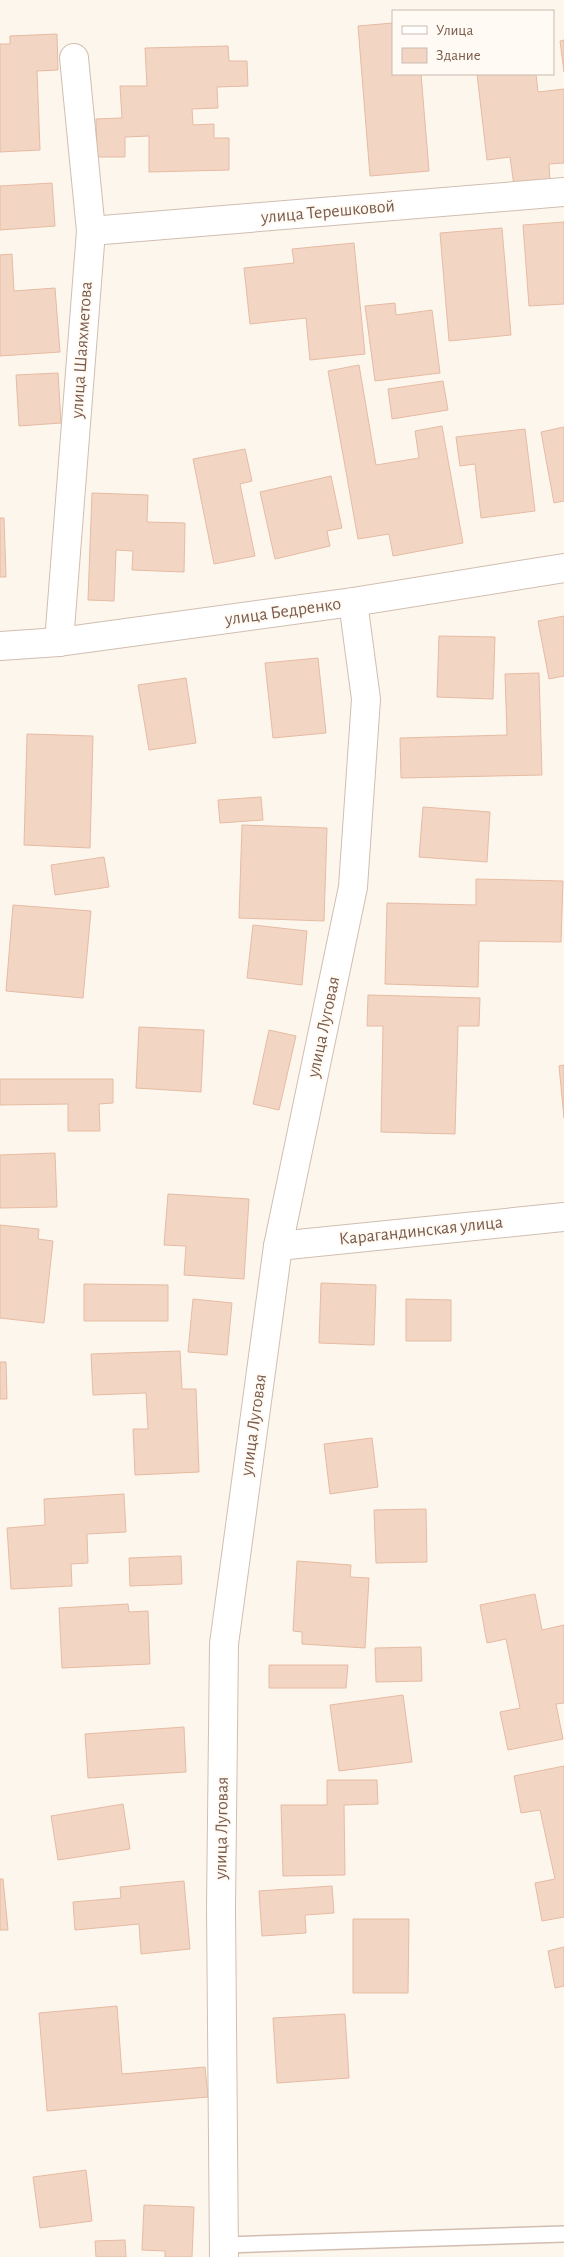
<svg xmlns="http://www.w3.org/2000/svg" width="564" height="2257" font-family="'Alegreya Sans',sans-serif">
<rect width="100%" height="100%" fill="#fdf6ec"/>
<g fill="#f3d5c3" stroke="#e6bba3">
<path d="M393 23V74H421L429 171 370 176 358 26Z"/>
<path d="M57 34 58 70 37 71 40 150 0 152V44H10V36Z"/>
<path d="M564 40V72L560 41Z"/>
<path d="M228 46 229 61H247L248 86 217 87 218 108 192 109 193 125 214 124V138H229V170L149 172V136L125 137V157H97L96 119 122 118 120 86H147L145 48Z"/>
<path d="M477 74H536L538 92 564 89V163L549 164 550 182 514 186 510 157 487 160Z"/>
<path d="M52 183 55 226 0 230V186Z"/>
<path d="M564 222V304L529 306 523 225Z"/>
<path d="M502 228 511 335 449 341 440 233Z"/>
<path d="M354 243 365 354 310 360 306 318 250 324 244 268 294 263 292 249Z"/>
<path d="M12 254 14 291 55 288 60 352 0 356V255Z"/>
<path d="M395 303 396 315 432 310 440 373 375 381 365 306Z"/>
<path d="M359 365 376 465 419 458 415 431 442 426 463 543 393 556 389 534 358 539 328 371Z"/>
<path d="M58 373 61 423 19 426 16 375Z"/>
<path d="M443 381 448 410 392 419 388 389Z"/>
<path d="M564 427V501L554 503 541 432Z"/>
<path d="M525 429 535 511 481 518 475 464 460 466 456 437Z"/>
<path d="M245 449 252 481 240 484 255 556 214 564 193 459Z"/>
<path d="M331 476 342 528 327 531 330 546 275 559 260 492Z"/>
<path d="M92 493 148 495 147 522 185 523 184 572 132 570 133 551 116 550 114 601 88 600Z"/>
<path d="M0 518H4L6 577H0Z"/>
<path d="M564 616V676L549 679 538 621Z"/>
<path d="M439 636 495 637 493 699 437 697Z"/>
<path d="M318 658 326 733 273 738 265 663Z"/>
<path d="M539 673 542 775 401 778 400 738 507 735 505 674Z"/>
<path d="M186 678 196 743 149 750 138 685Z"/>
<path d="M27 734 93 736 90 848 24 845Z"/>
<path d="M261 797 263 820 220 823 218 800Z"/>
<path d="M423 807 490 812 487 862 419 857Z"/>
<path d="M242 825 327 828 324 921 239 918Z"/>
<path d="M104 857 109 887 55 895 51 865Z"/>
<path d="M476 879 563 881 561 942 479 941 478 987 385 984 387 903 476 905Z"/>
<path d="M13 905 91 911 83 998 6 991Z"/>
<path d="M253 925 307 931 302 985 247 978Z"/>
<path d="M368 995 480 998 479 1026H458L455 1134 381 1132 383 1026H367Z"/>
<path d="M139 1027 204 1030 201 1092 136 1088Z"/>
<path d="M269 1030 296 1036 279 1110 253 1104Z"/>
<path d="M564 1065V1118L559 1066Z"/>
<path d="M0 1079H113V1103L99 1104 100 1131H68V1104L0 1105Z"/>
<path d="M55 1153 57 1207 0 1208V1155Z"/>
<path d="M168 1194 249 1199 244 1279 184 1275 186 1246 164 1245Z"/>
<path d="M0 1225 39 1229 38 1239 53 1241 44 1323 0 1318Z"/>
<path d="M321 1283 376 1285 374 1345 319 1343Z"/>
<path d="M84 1284 168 1285V1321H84Z"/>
<path d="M193 1299 232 1303 227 1355 188 1352Z"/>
<path d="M406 1299 451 1300V1341H406Z"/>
<path d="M180 1351 182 1389H196L199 1472 135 1475 133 1429H148L146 1393 93 1395 91 1354Z"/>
<path d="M0 1362H6L7 1399H0Z"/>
<path d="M372 1438 378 1487 330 1494 324 1444Z"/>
<path d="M124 1494 126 1532 87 1534 88 1563 71 1564 72 1586 11 1589 7 1528 45 1525 44 1499Z"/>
<path d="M426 1509 427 1562 376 1563 374 1510Z"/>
<path d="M181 1556 182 1584 130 1586 129 1558Z"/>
<path d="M297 1561 351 1565 350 1577 369 1578 365 1648 302 1644V1632L293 1631Z"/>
<path d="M535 1594 542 1630 564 1625V1703L556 1704 563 1739 508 1750 500 1712 520 1708 506 1639 487 1643 480 1605Z"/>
<path d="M128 1604 129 1612 148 1611 150 1664 62 1668 59 1608Z"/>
<path d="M421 1647 422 1681 376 1682 375 1648Z"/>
<path d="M269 1665H348L346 1688H269Z"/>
<path d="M403 1695 412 1762 339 1771 330 1705Z"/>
<path d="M184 1727 186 1772 88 1778 85 1734Z"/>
<path d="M564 1766V1917L542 1921 535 1883 555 1879 540 1810 521 1813 514 1776Z"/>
<path d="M327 1780H377L378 1804 344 1805 345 1875 283 1876 281 1805H327Z"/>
<path d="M123 1804 130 1849 58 1860 51 1816Z"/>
<path d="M0 1879H3L8 1930H0Z"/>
<path d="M184 1881 190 1949 141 1954 139 1924 75 1930 73 1902 121 1898 120 1887Z"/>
<path d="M332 1886 334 1913 305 1915 306 1933 262 1936 259 1891Z"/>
<path d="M353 1919H409L408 1993H353Z"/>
<path d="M564 1947V1986L555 1988 548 1951Z"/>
<path d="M117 2006 122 2074 205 2067 208 2097 47 2111 39 2013Z"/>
<path d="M345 2014 349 2078 277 2083 273 2018Z"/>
<path d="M86 2170 92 2221 40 2228 33 2177Z"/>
<path d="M144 2205 194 2207 192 2257H165V2251L142 2250Z"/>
<path d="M125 2240 126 2257H96L95 2241Z"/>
</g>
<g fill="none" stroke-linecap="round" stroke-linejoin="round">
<defs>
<path id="service" d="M224 2245 564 2234"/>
<g id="minor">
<path d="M91 231 564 192"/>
<path d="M59 642 91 231 74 58"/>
<path d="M278 1246 564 1217"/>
<path d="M224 2257 221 1907 224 1644 278 1246 353 887 366 699 353 602"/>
</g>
<path id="tertiary" d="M0 646 59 642 353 602 564 568"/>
</defs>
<use href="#service" stroke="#d1beb0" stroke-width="18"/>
<use href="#minor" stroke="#d1beb0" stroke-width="30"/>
<use href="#tertiary" stroke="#d1beb0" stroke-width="30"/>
<use href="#service" stroke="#fff" stroke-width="15"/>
<use href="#minor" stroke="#fff" stroke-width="28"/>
<use href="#tertiary" stroke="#fff" stroke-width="28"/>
</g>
<g text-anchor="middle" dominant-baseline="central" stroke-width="4" stroke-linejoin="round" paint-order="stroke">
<g font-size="18" fill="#7a5c4d" stroke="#fffaf3">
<text transform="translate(328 212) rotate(-5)">улица Терешковой</text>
<text transform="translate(82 350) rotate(-86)">улица Шаяхметова</text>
<text transform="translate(283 612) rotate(-8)">улица Бедренко</text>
<text transform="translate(324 1027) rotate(-78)">улица Луговая</text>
<text transform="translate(421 1231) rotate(-6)">Карагандинская улица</text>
<text transform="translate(254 1425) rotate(-82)">улица Луговая</text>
<text transform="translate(222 1828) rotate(-89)">улица Луговая</text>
</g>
</g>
<rect x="392" y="10" width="162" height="65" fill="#fffaf3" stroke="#cabbb1"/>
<rect x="402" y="26" width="25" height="8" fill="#ffffff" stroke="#cabbb1"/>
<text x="436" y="35" font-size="15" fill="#7a5c4d">Улица</text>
<rect x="402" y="48" width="25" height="15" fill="#f3d5c3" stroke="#cabbb1"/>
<text x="436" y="60" font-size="15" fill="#7a5c4d">Здание</text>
</svg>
